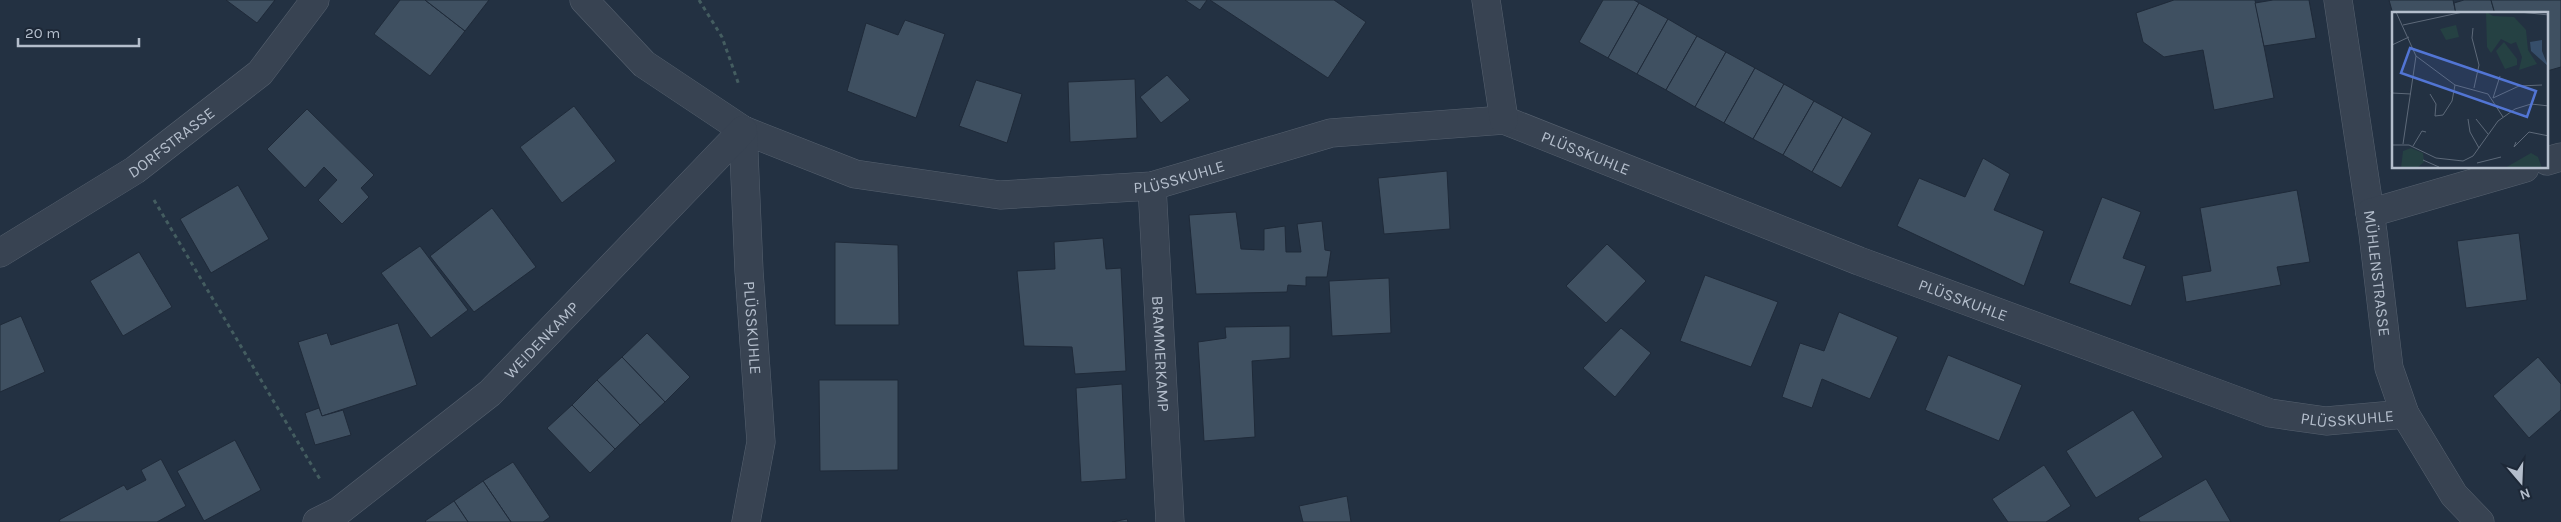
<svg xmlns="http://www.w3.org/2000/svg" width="2561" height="522" font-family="Karla,sans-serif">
<rect width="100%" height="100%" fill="#233142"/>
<g fill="#3f5061" stroke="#1f2a39">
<path d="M226 0H275L257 23Z"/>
<path d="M400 0H425L465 31 430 76 374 34Z"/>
<path d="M425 0H489L465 31Z"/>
<path d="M1185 0H1207L1200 10Z"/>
<path d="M1210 0H1334L1366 22 1328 78Z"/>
<path d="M1603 0H1634L1639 3 1608 58 1579 42Z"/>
<path d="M2174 0H2255L2274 98 2214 110 2203 50 2164 57 2143 42 2136 13Z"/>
<path d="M2273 0H2309L2316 38 2264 46 2255 3Z"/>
<path d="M2389 0H2453L2456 14H2394V18Z"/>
<path d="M2464 0H2491L2495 14H2456L2454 3Z"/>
<path d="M2491 0H2561V67L2547 71V14H2495Z"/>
<path d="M1639 3 1668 19 1637 74 1608 58Z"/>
<path d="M1668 19 1697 36 1666 90 1637 74Z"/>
<path d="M905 20 945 34 916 118 847 91 866 23 898 35Z"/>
<path d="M1697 36 1726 52 1695 107 1666 90Z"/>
<path d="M1726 52 1755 68 1724 123 1695 107Z"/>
<path d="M1755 68 1784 84 1753 139 1724 123Z"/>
<path d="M1167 75 1190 100 1161 123 1140 97Z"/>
<path d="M1135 79 1137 138 1070 142 1068 82Z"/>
<path d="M976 80 1022 94 1007 143 959 126Z"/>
<path d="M1784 84 1814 101 1783 155 1753 139Z"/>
<path d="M2394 89V103L2390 91Z"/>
<path d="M1814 101 1843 117 1812 172 1783 155Z"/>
<path d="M574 106 616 161 562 203 520 147Z"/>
<path d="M307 109 374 175 361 188 369 197 342 224 318 200 337 180 324 167 305 188 267 149Z"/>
<path d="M1843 117 1872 133 1841 188 1812 172Z"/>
<path d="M1983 158 2010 174 1994 210 2044 231 2024 286 1897 226 1919 178 1965 197Z"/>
<path d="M1447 171 1450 229 1384 234 1378 178Z"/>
<path d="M238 185 269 239 211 273 180 219Z"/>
<path d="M2297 190 2310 262 2277 267 2281 285 2186 302 2182 276 2211 271 2200 208Z"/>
<path d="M2102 197 2141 212 2123 258 2146 266 2131 306 2069 283Z"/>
<path d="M492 208 536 267 474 312 430 256Z"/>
<path d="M1236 212 1241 249 1264 250V229L1285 226 1286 252H1301L1297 224 1322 221 1325 250 1331 251 1327 277H1306V286L1288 285 1287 292 1196 294 1189 215Z"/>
<path d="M2519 233 2527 300 2466 308 2457 241Z"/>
<path d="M1103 238 1106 269 1121 268 1126 371 1075 374 1072 347 1024 346 1017 271 1055 269 1054 242Z"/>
<path d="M835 242 898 245 899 325H835Z"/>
<path d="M1607 244 1646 281 1606 323 1566 286Z"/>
<path d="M420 246 468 310 431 338 381 273Z"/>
<path d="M139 252 172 307 123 336 90 281Z"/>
<path d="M1705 275 1778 302 1751 367 1680 341Z"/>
<path d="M1389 278 1391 333 1332 336 1329 281Z"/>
<path d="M1839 312 1898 337 1870 399 1822 379 1812 408 1782 397 1800 343 1824 351Z"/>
<path d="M21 316 45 372 0 392V325Z"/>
<path d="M398 323 417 385 322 416 298 342 327 333 331 345Z"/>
<path d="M1290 326V358L1252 361 1255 437 1204 441 1198 342 1226 338 1225 327Z"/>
<path d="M1621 328 1651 353 1615 397 1583 368Z"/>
<path d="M647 333 690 377 665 402 622 357Z"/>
<path d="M1948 355 2022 385 1999 441 1925 410Z"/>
<path d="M622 357 665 402 640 425 597 380Z"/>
<path d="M2538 357 2561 384V410L2529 438 2493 396Z"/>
<path d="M597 380 640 425 615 449 572 405Z"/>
<path d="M819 380H898V470L820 471Z"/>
<path d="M1122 384 1126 479 1081 482 1076 388Z"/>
<path d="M572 405 615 449 590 473 547 428Z"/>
<path d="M319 408 322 416 343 410 351 435 315 445 305 413Z"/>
<path d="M2133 410 2163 457 2096 498 2066 451Z"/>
<path d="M235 440 261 490 204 521 177 471Z"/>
<path d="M161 459 186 506 157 522H60L59 520 124 485 127 490 146 480 141 470Z"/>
<path d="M513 462 550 517 543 522H511L483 481Z"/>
<path d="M2044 465 2071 506 2046 522H2008L1992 499Z"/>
<path d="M2206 479 2231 522H2140L2138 518Z"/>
<path d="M483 481 511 522H468L454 501Z"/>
<path d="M1347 496 1351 522H1303L1299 506Z"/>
<path d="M454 501 468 522H426L425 521Z"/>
<path d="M1127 519 1128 522H1112Z"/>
</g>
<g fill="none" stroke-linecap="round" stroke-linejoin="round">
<defs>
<g id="minor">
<path id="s1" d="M584 0 644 64 743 130 855 174 1000 195 1152 186 1331 133 1504 120 1859 261 2270 413 2326 421 2405 414"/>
<path d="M1486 0 1504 120"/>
<path id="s2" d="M2338 0 2373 233 2389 368 2405 414 2454 495 2480 522"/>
<path id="s3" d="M743 130 749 271 761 442 746 522"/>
<path d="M2547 161 2561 157"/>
<path id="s4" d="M1152 186 1170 522"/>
<path d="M2370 213 2525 168"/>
<path id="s5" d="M0 253 135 170 260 73 315 0"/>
<path id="s6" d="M317 522 339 511 490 393 743 130"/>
</g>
</defs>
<use href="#minor" stroke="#56616f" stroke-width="29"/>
<g stroke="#445d60" stroke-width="3" stroke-dasharray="4 4" stroke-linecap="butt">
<path d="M699 0 722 37 739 85"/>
<path d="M154 200 321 481"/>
</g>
<use href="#minor" stroke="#384352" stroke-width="28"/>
</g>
<g text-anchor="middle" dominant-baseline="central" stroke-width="4" stroke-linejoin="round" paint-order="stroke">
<g font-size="16" fill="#b4becc" stroke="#1d2837">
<text stroke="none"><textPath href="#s5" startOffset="204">DORFSTRASSE</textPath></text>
<text stroke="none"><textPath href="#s1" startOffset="1074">PLÜSSKUHLE</textPath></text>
<text stroke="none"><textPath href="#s1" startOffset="654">PLÜSSKUHLE</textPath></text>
<text stroke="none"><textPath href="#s2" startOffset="276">MÜHLENSTRASSE</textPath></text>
<text stroke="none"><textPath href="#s1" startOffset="1479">PLÜSSKUHLE</textPath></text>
<text stroke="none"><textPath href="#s3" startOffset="198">PLÜSSKUHLE</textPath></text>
<text stroke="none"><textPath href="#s6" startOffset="290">WEIDENKAMP</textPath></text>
<text stroke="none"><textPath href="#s4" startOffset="168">BRAMMERKAMP</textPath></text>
<text stroke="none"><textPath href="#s1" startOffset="1884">PLÜSSKUHLE</textPath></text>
</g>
</g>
<g transform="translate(2392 12)">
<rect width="156" height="156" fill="#233142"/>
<path d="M94 0 101 4 122 5 134 18 136 38 145 52 127 58 130 45 124 30 119 32 109 27 99 41 95 35ZM64 13 67 25 54 28 48 17ZM112 30 125 47V53L113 57 104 39ZM19 136 31 141 32 150 25 156H9L11 139ZM139 141 146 145 150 156H113Z" fill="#254143"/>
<path d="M150 28V39L156 54 139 39 138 30Z" fill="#364e6a"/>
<path fill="none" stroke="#5d6979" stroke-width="1" d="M4 0 24 44 11 132M127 0 157 3M11 13 71 0M81 16 80 26 87 53 82 76M0 33 17 25M24 44 63 73 96 82 111 105M0 81 19 82M38 82 44 92 43 104 51 103 60 89 63 73M101 86 127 74 150 73M101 86 108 64M76 107 78 120 87 136M84 107 96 122M124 130 122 135 137 120 157 124M0 133H17L44 146 71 149 81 144 106 109 123 97 139 92 157 94M21 134 30 119 34 120M31 148 47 155M85 151 109 145"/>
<path fill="#5275d4" fill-opacity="0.15" stroke="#5275d4" stroke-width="2.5" d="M18 36 144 79 135 105 9 61Z"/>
<rect width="156" height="156" fill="none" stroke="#b4becc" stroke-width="2.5"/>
</g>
<g transform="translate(2521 482) rotate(161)" stroke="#1d2837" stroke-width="4" paint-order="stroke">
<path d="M0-4L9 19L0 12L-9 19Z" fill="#b4becc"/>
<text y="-8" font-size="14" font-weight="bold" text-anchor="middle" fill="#b4becc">N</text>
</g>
<path d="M18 38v8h121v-8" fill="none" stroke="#b4becc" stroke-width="2.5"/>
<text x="25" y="38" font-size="15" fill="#b4becc" stroke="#1d2837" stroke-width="4" paint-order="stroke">20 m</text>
</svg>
